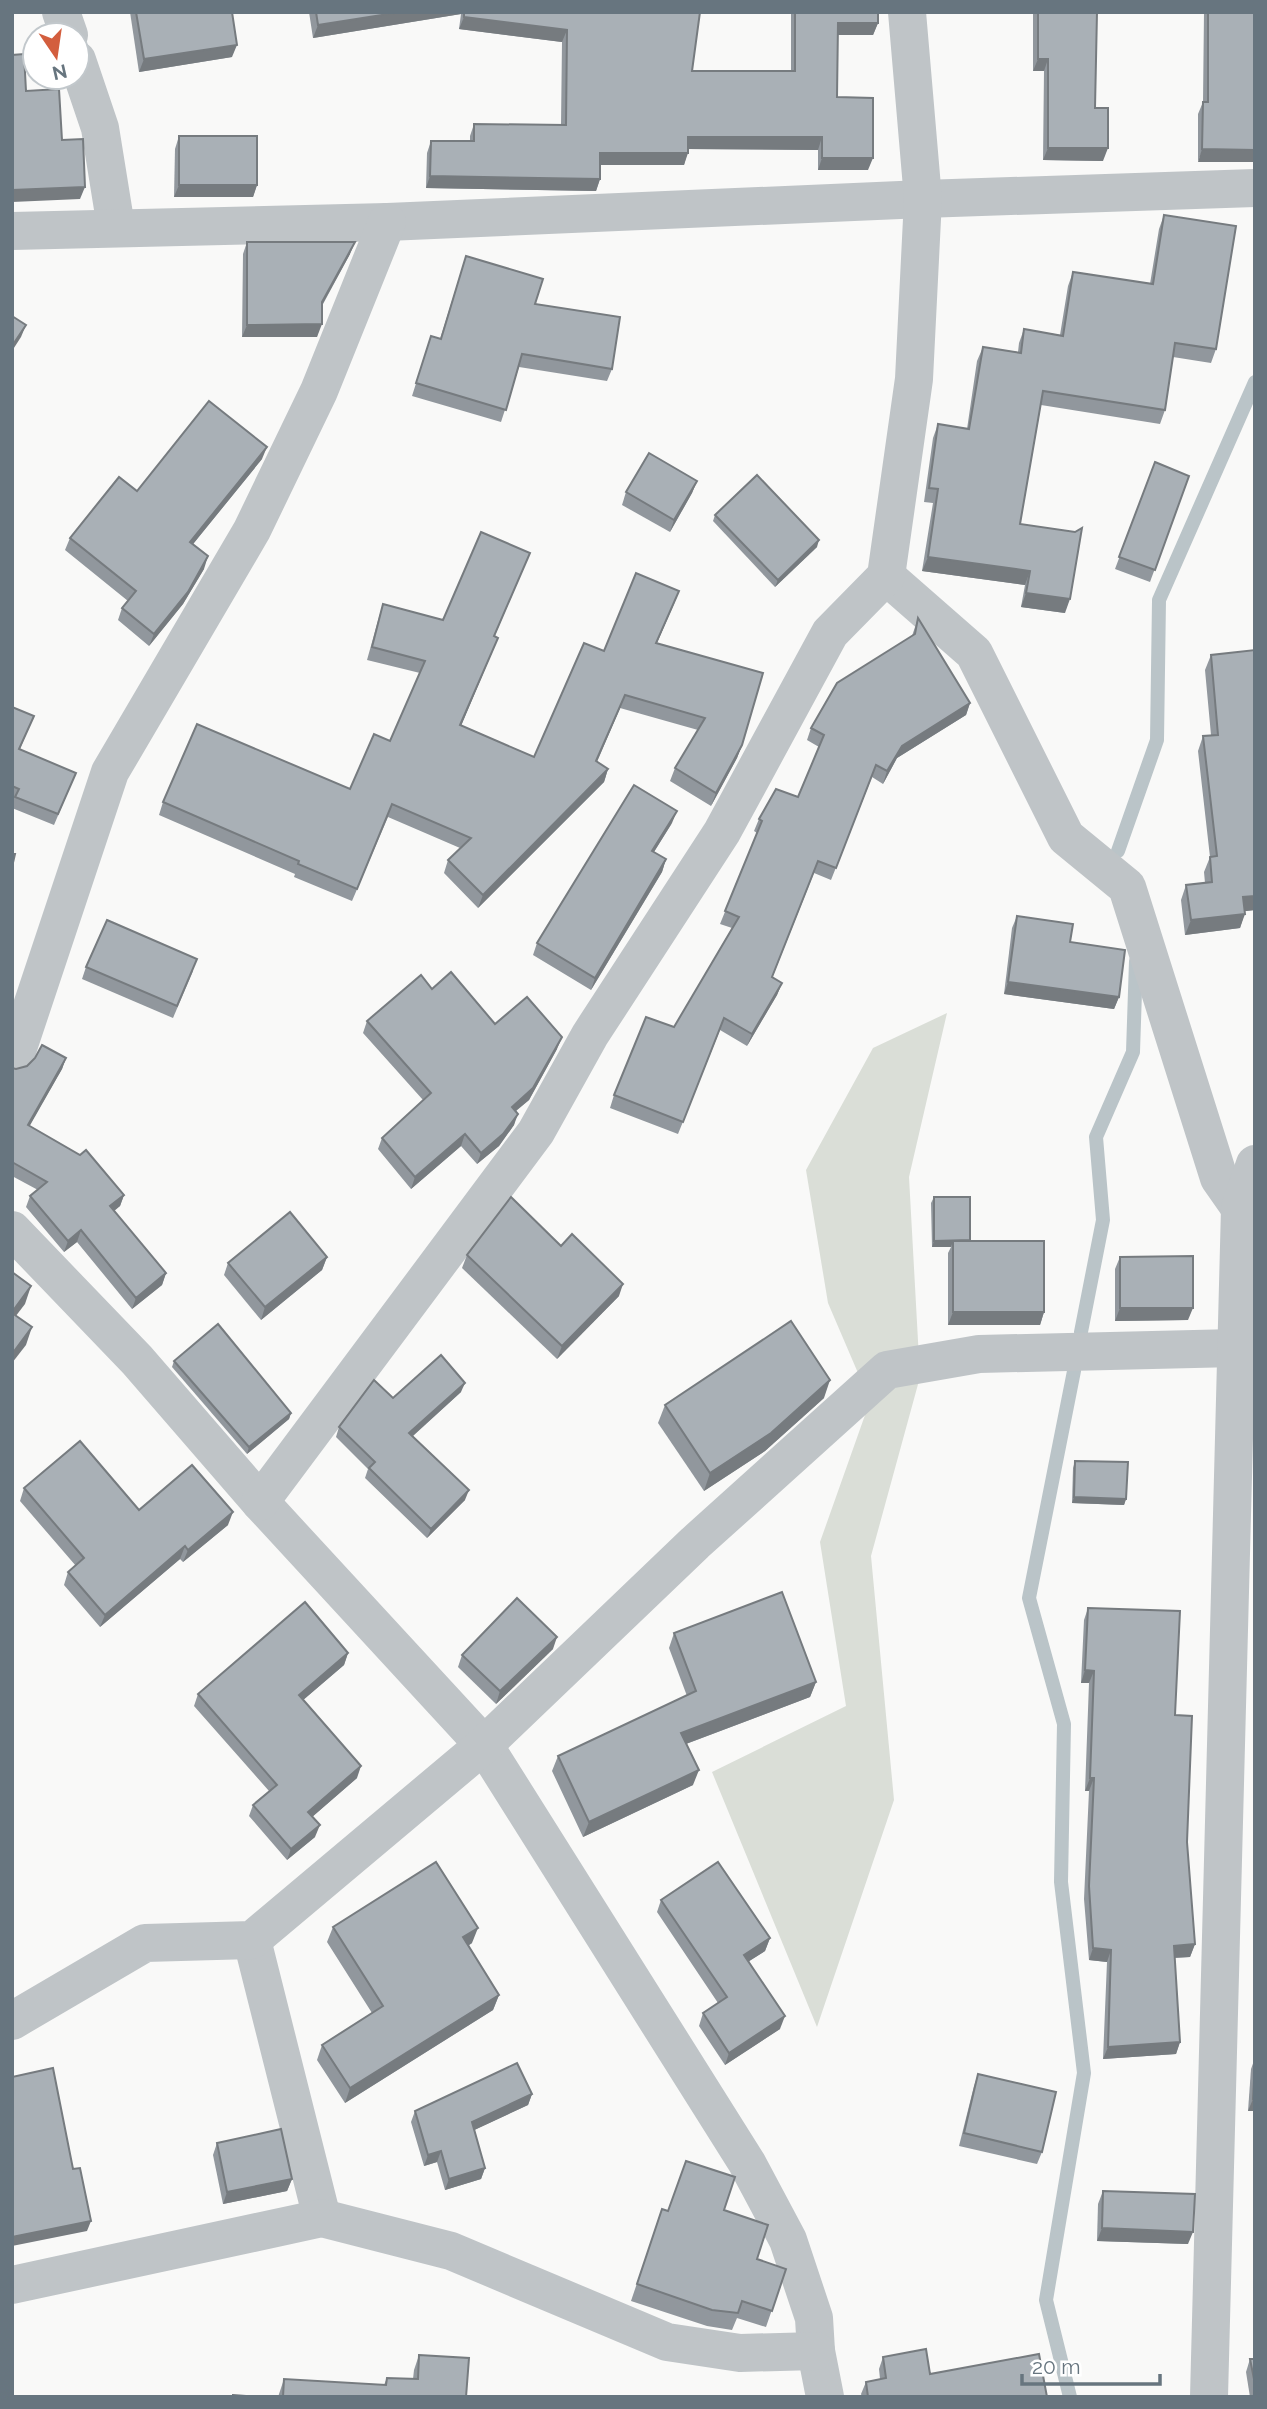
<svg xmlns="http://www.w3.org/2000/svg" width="1267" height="2409" font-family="Raleway,sans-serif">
<rect width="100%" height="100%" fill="#f9f9f8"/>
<path fill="#daded7" d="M947 1013 909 1177 920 1377 871 1556 894 1800 817 2027 712 1772 846 1706 820 1542 870 1401 828 1303 806 1170 873 1048Z"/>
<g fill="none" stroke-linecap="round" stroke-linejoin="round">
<g stroke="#bac4c8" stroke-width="14">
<path d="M1118 851 1157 740 1159 600 1255 382"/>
<path d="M1081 1332 1103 1220 1096 1137 1133 1052 1136 961"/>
<path d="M1070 2397 1046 2300 1084 2073 1061 1882 1064 1724 1029 1598 1074 1371"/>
</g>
<g stroke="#bfc4c7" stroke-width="38">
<path d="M61 12 69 35"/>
<path d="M77 60 100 128 116 227"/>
<path d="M12 231 387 222 923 199 1255 188"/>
<path d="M886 576 974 653 1066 837 1127 887 1219 1178 1240 1208"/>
<path d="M12 1058 18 1048 110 772 252 530 319 391 387 222"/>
<path d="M12 1230 137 1360 260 1502 484 1745 747 2163 788 2240 814 2318 816 2351 825 2397"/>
<path d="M260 1502 536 1132 590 1035 722 832 830 633 886 576 914 379 923 199 907 12"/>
<path d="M252 1940 322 2218"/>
<path d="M12 2021 145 1943 252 1940 484 1745 695 1543 887 1370 979 1354 1236 1348"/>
<path d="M12 2285 322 2218 451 2251 667 2342 740 2353 816 2351"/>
<path d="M1209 2397 1240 1208 1255 1164"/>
</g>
</g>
<g fill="#91979d">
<path d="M130 12H232V57L139 72Z"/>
<path d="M309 12H700L692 71H791V12H878V23L873 35H838L837 97 868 170H818V150L688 149 684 165H600V179L596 191 426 188 427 153 431 141H470V136L474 124 561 125 562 42 459 29 461 14 313 38Z"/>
<path d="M1033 12H1097L1095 108 1103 161 1043 160 1044 71H1033Z"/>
<path d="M1204 12H1255L1198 162V114L1203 102Z"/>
<path d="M179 136 257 185 253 197H174L175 149Z"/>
<path d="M1164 215 1216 349 1211 363 1173 357 1165 410 1160 424 1041 405 1020 524 1065 613 1021 607 1025 585 922 571 933 503 924 502 933 438 938 424 967 429 977 361 983 347 1018 352 1019 343 1024 329 1060 335 1068 286 1073 272 1150 284 1159 229Z"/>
<path d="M247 242 350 254 322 306 317 337H242L243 254Z"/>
<path d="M466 256 535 304 612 369 607 381 519 367 501 422 412 396 431 336 440 339Z"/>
<path d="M262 459 193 544 204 569 183 604 149 646 118 620 122 608 128 601 65 550 70 538 137 491Z"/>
<path d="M1155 462 1189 476 1150 582 1115 569Z"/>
<path d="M697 481 692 493 670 532 622 505 626 492Z"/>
<path d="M715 515 817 547 775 587 713 521Z"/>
<path d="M530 553 494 636 493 650 461 725 534 757 604 651 679 591 657 643 742 745 737 758 711 806 670 781 675 768 698 730 620 708 597 762 608 769 604 782 478 908 444 873 448 860 460 848 388 817 352 901 294 877 295 874 159 815 163 802 350 789 390 741 420 673 367 660 379 617 383 604 443 620Z"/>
<path d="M918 618 970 703 966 715 897 758 883 784 872 777 831 880 814 873 772 978 782 983 777 995 747 1046 720 1030 678 1134 610 1108 614 1095 674 1027 732 928 720 924 757 833 754 831 759 819 798 797 819 747 807 740 811 728 912 636Z"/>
<path d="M1255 650V910L1245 911 1240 928 1185 935 1181 900 1186 885 1205 883 1204 872 1210 857 1198 751 1203 736 1211 735 1205 670 1211 655Z"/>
<path d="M12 707 29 727 20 749 76 773 54 825 12 808 14 800 12 799Z"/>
<path d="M672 823 654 852 666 859 662 872 591 990 533 955 537 943Z"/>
<path d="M1017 916 1070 942 1119 997 1114 1009 1004 994 1012 928Z"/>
<path d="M86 967 193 971 173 1018 82 979Z"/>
<path d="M432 989 495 1024 557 1049 529 1100 516 1111 514 1125 499 1146 477 1164 461 1146 411 1189 378 1149 382 1138 423 1100 363 1033 367 1021Z"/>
<path d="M66 1058 62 1069 29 1126 124 1195 120 1206 113 1211 166 1273 162 1285 132 1309 77 1242 64 1252 26 1207 30 1196 38 1190 12 1176V1068L16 1069Z"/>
<path d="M934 1197 970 1241 1044 1312 1040 1325H948V1253L951 1247H932L931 1203Z"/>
<path d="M561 1246 619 1296 557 1359 462 1268 467 1255Z"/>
<path d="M327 1257 322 1270 261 1320 224 1275 228 1263Z"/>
<path d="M1120 1257 1188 1320 1115 1321V1269Z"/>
<path d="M174 1361 291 1413 289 1419 247 1454 172 1367Z"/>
<path d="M461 1392 413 1436 465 1500 427 1538 365 1478 368 1469 336 1437 339 1427 393 1398Z"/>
<path d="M824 1398 765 1451 704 1491 658 1423 665 1405Z"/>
<path d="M1075 1461 1126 1499 1124 1505 1072 1503 1073 1468Z"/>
<path d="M24 1488 139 1510 228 1525 183 1562 180 1559 100 1627 64 1585 68 1572 76 1566 20 1501Z"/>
<path d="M1088 1608 1175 1715 1187 1842 1195 1944 1190 1957 1174 1958 1180 2042 1176 2054 1103 2059 1107 1962 1089 1960 1084 1899 1089 1791H1085L1089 1683H1081L1084 1620Z"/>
<path d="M674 1633 816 1682 810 1697 686 1744 693 1785 583 1837 552 1771 558 1756 687 1696 669 1648Z"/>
<path d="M553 1649 496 1704 458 1667 462 1655Z"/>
<path d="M348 1653 344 1665 303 1700 357 1778 312 1817 315 1837 287 1860 249 1816 253 1805 269 1791 194 1706 198 1694Z"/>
<path d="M661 1900 770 1938 765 1951 749 1961 780 2029 725 2065 699 2026 703 2013 718 2003 657 1912Z"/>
<path d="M333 1927 472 1943 468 1946 499 1995 493 2010 345 2103 317 2060 322 2045 372 2013 327 1942Z"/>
<path d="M1255 2058V2111H1248L1251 2069Z"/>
<path d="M978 2074 1042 2152 1037 2164 959 2146 974 2086Z"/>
<path d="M532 2094 528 2105 474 2130 485 2168 481 2179 445 2190 437 2162 424 2166 411 2122 415 2111Z"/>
<path d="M217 2143 292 2179 287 2191 223 2204 213 2155Z"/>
<path d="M1103 2191 1188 2244 1097 2241 1098 2204Z"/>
<path d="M662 2209 668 2211 724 2210 757 2259 786 2269 766 2327 737 2318 732 2330 707 2326 631 2301Z"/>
<path d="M419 2355 466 2397H278L284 2379 384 2385 387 2378 413 2379 414 2370Z"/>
<path d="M883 2357 930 2374 1047 2397H862L861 2394 866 2382 880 2379 879 2369Z"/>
<path d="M1250 2359H1255V2397H1250L1246 2372Z"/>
</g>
<g fill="#767b7f">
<path d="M401 12H462L461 14 313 38 318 25Z"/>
<path d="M464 17 567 30 562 42 459 29Z"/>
<path d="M838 23H878L873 35H833Z"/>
<path d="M237 45 232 57 139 72 144 59Z"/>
<path d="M1038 59H1048L1044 71H1033Z"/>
<path d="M688 137H822L818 150 684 149Z"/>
<path d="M1048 148H1108L1103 161 1043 160Z"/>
<path d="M1202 149 1255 150V162H1198Z"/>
<path d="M600 153H688L684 165H596Z"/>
<path d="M822 158H873L868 170H818Z"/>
<path d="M430 176 600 179 596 191 426 188Z"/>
<path d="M179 185H257L253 197H174Z"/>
<path d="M85 187 80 199 12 202V190Z"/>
<path d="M355 242 350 254 317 314 322 302Z"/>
<path d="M322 324 317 337H242L247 325Z"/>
<path d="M26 325 21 337 12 351V346Z"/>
<path d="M267 447 262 459 185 554 190 542Z"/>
<path d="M697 481 692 493 670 532 674 520Z"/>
<path d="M819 540 817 547 775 587 778 580Z"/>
<path d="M530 553 525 565 489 649 494 636Z"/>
<path d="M208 556 204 569 183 604 149 646 154 634Z"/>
<path d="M928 557 1030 571 1025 585 922 571Z"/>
<path d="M679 591 674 604 651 656 656 643Z"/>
<path d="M1026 593 1070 599 1065 613 1021 607Z"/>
<path d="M498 638 493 650 456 738 460 725Z"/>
<path d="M625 695 620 708 591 774 596 761Z"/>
<path d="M970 703 966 715 897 758 883 784 887 771 902 746Z"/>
<path d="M742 745 737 758 711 806 716 793Z"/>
<path d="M608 769 604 782 478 908 483 895Z"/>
<path d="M677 811 672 823 647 863 652 851Z"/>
<path d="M666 859 662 872 591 990 595 978Z"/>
<path d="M1255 896V910L1238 912 1243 897Z"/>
<path d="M1245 914 1240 928 1185 935 1191 920Z"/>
<path d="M1008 982 1119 997 1114 1009 1004 994Z"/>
<path d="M782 983 777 995 747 1046 752 1034Z"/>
<path d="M562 1037 557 1049 529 1100 507 1118 512 1107Z"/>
<path d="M66 1058 62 1069 24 1136 28 1125Z"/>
<path d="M518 1114 514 1125 499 1146 477 1164 481 1153Z"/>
<path d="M465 1134 461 1146 411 1189 415 1177Z"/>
<path d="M124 1195 120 1206 106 1218 110 1206Z"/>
<path d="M81 1230 77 1242 64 1252 68 1241Z"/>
<path d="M970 1240 953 1241 951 1247H932L934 1241Z"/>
<path d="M327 1257 322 1270 261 1320 265 1307Z"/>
<path d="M166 1273 162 1285 132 1309 136 1298Z"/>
<path d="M623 1284 619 1296 557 1359 562 1346Z"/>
<path d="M31 1286 25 1304 12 1321V1312Z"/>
<path d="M1120 1308H1193L1188 1320 1115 1321Z"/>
<path d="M953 1312H1044L1040 1325H948Z"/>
<path d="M32 1327 26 1345 12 1363V1354Z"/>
<path d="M830 1380 824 1398 765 1451 704 1491 710 1473Z"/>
<path d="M465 1383 461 1392 406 1442 409 1433Z"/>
<path d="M291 1413 289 1419 247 1454 249 1447Z"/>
<path d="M469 1490 465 1500 427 1538 431 1529Z"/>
<path d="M1074 1497 1126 1499 1124 1505 1072 1503Z"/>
<path d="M233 1512 228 1525 183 1562 188 1550Z"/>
<path d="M185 1546 180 1559 100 1627 105 1615Z"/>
<path d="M557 1637 553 1649 496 1704 500 1691Z"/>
<path d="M348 1653 344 1665 295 1707 299 1695Z"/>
<path d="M1085 1670 1094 1671 1089 1683H1081Z"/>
<path d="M816 1682 810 1697 675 1748 681 1733Z"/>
<path d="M361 1766 357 1778 304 1824 308 1812Z"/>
<path d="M699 1770 693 1785 583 1837 589 1822Z"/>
<path d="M1090 1778H1094L1089 1791H1085Z"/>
<path d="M320 1825 315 1837 287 1860 291 1849Z"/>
<path d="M478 1928 472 1943 457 1952 463 1937Z"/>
<path d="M770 1938 765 1951 740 1967 744 1955Z"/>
<path d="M1195 1944 1190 1957 1169 1958 1174 1946Z"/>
<path d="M1093 1948 1111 1950 1107 1962 1089 1960Z"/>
<path d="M499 1995 493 2010 345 2103 350 2088Z"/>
<path d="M785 2016 780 2029 725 2065 729 2053Z"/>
<path d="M1180 2042 1176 2054 1103 2059 1108 2047Z"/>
<path d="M532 2094 528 2105 468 2133 472 2122Z"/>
<path d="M1253 2099H1255V2111H1248Z"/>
<path d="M441 2151 437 2162 424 2166 428 2155Z"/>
<path d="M485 2168 481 2179 445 2190 449 2179Z"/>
<path d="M292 2179 287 2191 223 2204 227 2192Z"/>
<path d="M91 2221 87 2231 12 2246V2237Z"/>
<path d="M1102 2228 1193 2232 1188 2244 1097 2241Z"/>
</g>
<g fill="#a9b0b6" stroke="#767b7f" stroke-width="2">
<path d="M136 12H232L237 45 144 59Z"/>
<path d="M316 12H401L318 25Z"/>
<path d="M464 12H700L692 71H795V12H878V23H838L837 97 873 98V158H822V137H688V153H600V179L430 176 431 141H474V124L566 125 567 30 464 17Z"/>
<path d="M1038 12H1097L1095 108H1108V148H1048V59H1038Z"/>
<path d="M1208 12H1255V150L1202 149 1203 102H1208Z"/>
<path d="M24 54 26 91 59 89 62 140 83 139 85 187 12 190V55Z"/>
<rect x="179" y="136" width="78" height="49"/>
<path d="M1164 215 1236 226 1216 349 1175 343 1165 410 1043 391 1020 524 1075 532 1082 528 1070 599 1026 593 1030 571 928 557 938 489 929 488 938 424 969 429 983 347 1021 353 1024 329 1063 336 1073 272 1153 284Z"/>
<path d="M247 242H355L322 302V324L247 325Z"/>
<path d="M466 256 543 279 535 304 620 317 612 369 522 354 506 410 416 383 431 336 441 339Z"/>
<path d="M12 316 26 325 12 346Z"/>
<path d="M209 401 267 447 190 542 208 556 188 592 154 634 122 608 136 591 70 538 119 477 137 491Z"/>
<path d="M649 453 697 481 674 520 626 492Z"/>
<path d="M1155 462 1189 476 1155 570 1119 557Z"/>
<path d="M757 475 819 540 778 580 715 515Z"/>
<path d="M481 532 530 553 494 636 498 638 460 725 534 757 584 643 604 651 636 573 679 591 656 643 763 673 742 745 716 793 675 768 705 718 625 695 596 761 608 769 483 895 448 860 471 838 392 804 357 889 298 864 299 861 163 802 197 724 350 789 374 734 390 741 425 661 372 647 383 604 443 620Z"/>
<path d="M918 618 970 703 902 746 887 771 876 765 836 868 818 861 772 977 782 983 752 1034 724 1018 683 1122 614 1095 646 1017 674 1027 739 917 725 911 762 821 759 819 776 789 798 797 824 735 811 728 837 683 915 634Z"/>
<path d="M1255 650V896L1243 897 1245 914 1191 920 1186 885 1212 882 1210 857 1217 856 1203 736 1218 735 1211 655Z"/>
<path d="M12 707 34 716 19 749 76 773 58 814 15 797 19 789 12 786Z"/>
<path d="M634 785 677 811 652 851 666 859 595 978 537 943Z"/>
<path d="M12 854H15L12 867Z"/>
<path d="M1017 916 1073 924 1070 942 1125 950 1119 997 1008 982Z"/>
<path d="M107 920 197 959 177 1006 86 967Z"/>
<path d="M451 972 495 1024 527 997 562 1037 533 1088 512 1107 518 1114 503 1134 481 1153 465 1134 415 1177 382 1138 431 1093 367 1021 421 975 432 989Z"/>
<path d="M42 1045 66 1058 28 1125 80 1155 86 1150 124 1195 110 1206 166 1273 136 1298 81 1230 68 1241 30 1196 47 1182 12 1162V1068L16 1069 27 1066 35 1058Z"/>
<path d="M511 1197 561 1246 572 1234 623 1284 562 1346 467 1255Z"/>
<path d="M934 1197H970V1240L934 1241Z"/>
<path d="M290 1212 327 1257 265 1307 228 1263Z"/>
<rect x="953" y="1241" width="91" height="71"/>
<path d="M1193 1256V1308H1120V1257Z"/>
<path d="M12 1272 31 1286 12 1312Z"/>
<path d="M12 1313 32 1327 12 1354Z"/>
<path d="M791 1321 830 1380 771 1433 710 1473 665 1405Z"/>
<path d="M218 1324 291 1413 249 1447 174 1361Z"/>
<path d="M441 1355 465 1383 409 1433 469 1490 431 1529 369 1468 375 1462 339 1427 374 1380 393 1398Z"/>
<path d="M80 1441 139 1510 192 1465 233 1512 188 1550 185 1546 105 1615 68 1572 84 1558 24 1488Z"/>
<path d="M1075 1461 1128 1462 1126 1499 1074 1497Z"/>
<path d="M782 1592 816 1682 681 1733 699 1770 589 1822 558 1756 696 1691 674 1633Z"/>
<path d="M517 1598 557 1637 500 1691 462 1655Z"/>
<path d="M305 1602 348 1653 299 1695 361 1766 308 1812 320 1825 291 1849 253 1805 277 1785 198 1694Z"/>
<path d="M1088 1608 1180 1611 1175 1715 1192 1716 1187 1842 1195 1944 1174 1946 1180 2042 1108 2047 1111 1950 1093 1948 1089 1886 1094 1778H1090L1094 1671 1085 1670Z"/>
<path d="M436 1862 478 1928 463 1937 499 1995 350 2088 322 2045 383 2006 333 1927Z"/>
<path d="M718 1862 770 1938 744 1955 785 2016 729 2053 703 2013 727 1997 661 1900Z"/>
<path d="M517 2063 532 2094 472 2122 485 2168 449 2179 441 2151 428 2155 415 2111Z"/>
<path d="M1255 2063V2099H1253Z"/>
<path d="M53 2068 73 2169 80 2168 91 2221 12 2237V2077Z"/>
<path d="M978 2074 1056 2092 1042 2152 964 2133Z"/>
<path d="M281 2129 292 2179 227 2192 217 2143Z"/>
<path d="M686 2161 735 2177 724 2210 768 2225 757 2259 786 2269 772 2311 742 2301 738 2313 712 2310 637 2284 662 2209 668 2211Z"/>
<path d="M1103 2191 1195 2194 1193 2232 1102 2228Z"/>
<path d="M926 2349 930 2374 1039 2354 1047 2397H868L866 2382 886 2378 883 2357Z"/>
<path d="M419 2355 469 2358 466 2397H283L284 2379 386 2385 387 2378 418 2379Z"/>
<path d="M1250 2359H1255V2384Z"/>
<path d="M233 2395 259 2397H233Z"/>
</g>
<rect width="1267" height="2409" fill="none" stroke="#67757f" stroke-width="28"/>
<g transform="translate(56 56) rotate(167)"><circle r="33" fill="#ffffff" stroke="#c2c8cc" stroke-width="2"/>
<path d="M0-5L12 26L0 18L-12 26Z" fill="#d35e3e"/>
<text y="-10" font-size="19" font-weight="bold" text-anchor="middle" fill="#67757f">N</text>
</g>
<path d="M1022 2374v10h138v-10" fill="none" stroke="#67757f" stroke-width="3.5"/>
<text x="1032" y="2374" font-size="21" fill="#67757f" stroke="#ffffff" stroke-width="5" paint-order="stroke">20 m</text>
</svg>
